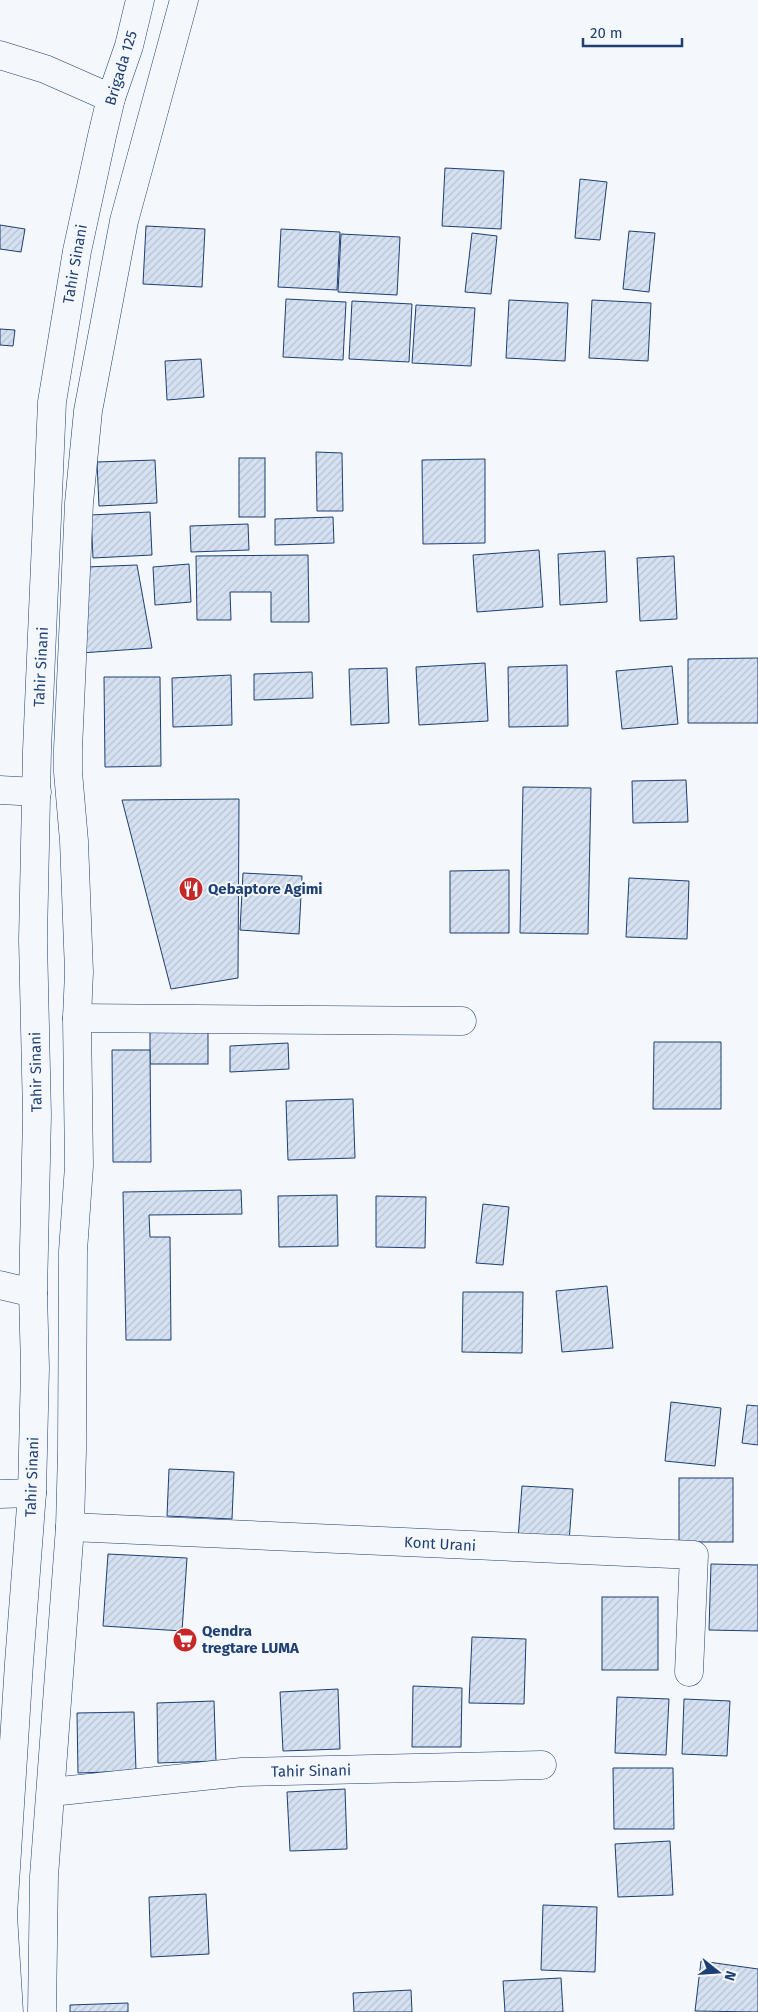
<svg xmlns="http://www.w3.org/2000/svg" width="758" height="2012" font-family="'Fira Sans',sans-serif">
<defs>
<pattern id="building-hatch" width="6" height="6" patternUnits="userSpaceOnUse" patternTransform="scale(1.25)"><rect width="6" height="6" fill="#d5e0f0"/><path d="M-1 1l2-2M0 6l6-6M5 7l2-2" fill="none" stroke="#b6c1d1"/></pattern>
</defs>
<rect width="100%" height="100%" fill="#f4f7fb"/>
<g fill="url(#building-hatch)" stroke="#1d3f73">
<path d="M445 168 504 171 501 229 442 226Z"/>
<path d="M580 179 607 182 600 240 575 238Z"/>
<path d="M0 225 25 229 21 252 0 249Z"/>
<path d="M146 226 205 229 202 287 143 284Z"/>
<path d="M281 229 340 232 337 290 278 287Z"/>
<path d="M629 231 655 233 649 292 623 289Z"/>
<path d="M472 233 497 236 491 294 465 292Z"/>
<path d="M341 234 400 237 397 295 338 292Z"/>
<path d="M286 299 346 302 343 360 283 357Z"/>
<path d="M509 300 568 303 565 361 506 358Z"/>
<path d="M592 300 651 303 648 361 589 358Z"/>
<path d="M352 301 412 304 409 362 349 359Z"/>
<path d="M416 305 475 308 471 366 412 363Z"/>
<path d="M0 329 15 330 13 346 0 345Z"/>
<path d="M201 359 204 397 167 400 165 361Z"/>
<path d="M316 452 342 453 343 511H317Z"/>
<rect x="239" y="458" width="26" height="59"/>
<path d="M485 459V543L423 544 422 460Z"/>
<path d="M155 460 157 503 99 506 97 462Z"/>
<path d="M150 512 152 555 93 558 91 515Z"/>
<path d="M333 517 334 543 275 545V519Z"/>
<path d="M248 524 249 550 191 552 190 526Z"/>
<path d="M539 550 543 607 477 612 473 555Z"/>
<path d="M605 551 607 602 560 605 558 554Z"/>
<path d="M308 555 309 622H271V592H230L231 620H197L196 556Z"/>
<path d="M674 556 677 619 640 621 637 558Z"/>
<path d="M189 564 191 602 155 605 153 567Z"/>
<path d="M137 565 152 648 81 653 86 567Z"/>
<path d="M758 658V723H688V659Z"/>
<path d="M485 663 488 721 419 725 416 667Z"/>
<path d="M567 665 568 726 509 727 508 667Z"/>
<path d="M672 666 678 724 622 729 616 671Z"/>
<path d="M387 668 389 723 351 725 349 669Z"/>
<path d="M312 672 313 698 254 700V674Z"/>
<path d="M231 675 232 725 173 727 172 678Z"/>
<path d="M104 677H160L161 766 105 767Z"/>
<path d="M686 780 688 822 633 823 632 781Z"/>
<path d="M523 787 591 788 588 934 520 933Z"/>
<path d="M239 799 238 978 171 989 122 800Z"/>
<path d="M509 870V933H450V871Z"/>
<path d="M243 873 302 876 299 934 240 930Z"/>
<path d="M629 878 689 881 687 939 626 937Z"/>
<rect x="150" y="1025" width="58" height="39"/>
<path d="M654 1042H721V1109H653Z"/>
<path d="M288 1043 289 1069 230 1072V1046Z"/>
<path d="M112 1050H150L151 1162H113Z"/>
<path d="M353 1099 355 1158 288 1160 286 1101Z"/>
<path d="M241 1190 242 1214 149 1215 150 1237H170L171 1340H126L123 1192Z"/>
<path d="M337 1195 338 1246 279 1247 278 1196Z"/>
<path d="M376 1196 426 1197 425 1248 376 1247Z"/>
<path d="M483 1204 509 1207 503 1265 476 1263Z"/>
<path d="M607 1286 613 1348 562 1352 556 1291Z"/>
<path d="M463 1292H523L522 1353 462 1352Z"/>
<path d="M671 1402 721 1408 715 1466 665 1461Z"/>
<path d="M747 1405 758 1406V1445L742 1443Z"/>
<path d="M169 1469 234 1472 232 1519 167 1516Z"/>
<rect x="679" y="1478" width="54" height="64"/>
<path d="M522 1486 573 1489 569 1542 518 1539Z"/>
<path d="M108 1554 187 1558 182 1631 103 1626Z"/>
<path d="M711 1564 758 1565V1631L709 1630Z"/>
<rect x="602" y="1597" width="56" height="73"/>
<path d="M472 1637 526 1639 524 1704 469 1703Z"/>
<path d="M413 1686 462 1688 461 1747H412Z"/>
<path d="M338 1689 340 1749 283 1751 280 1692Z"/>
<path d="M617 1697 669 1699 666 1755 615 1753Z"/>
<path d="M684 1699 730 1701 727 1756 682 1754Z"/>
<path d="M214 1701 216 1761 158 1763 157 1703Z"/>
<path d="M134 1712 136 1771 78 1773 77 1713Z"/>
<path d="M613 1768H673L674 1829H614Z"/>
<path d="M345 1789 347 1849 290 1851 287 1792Z"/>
<path d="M670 1841 673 1895 618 1897 615 1844Z"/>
<path d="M206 1894 209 1954 151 1957 149 1897Z"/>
<path d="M543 1905 597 1907 595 1972 541 1970Z"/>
<path d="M701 1961 758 1969V2012L695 2011Z"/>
<path d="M561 1978 563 2012H505L503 1981Z"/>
<path d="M411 1990 412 2012H354L353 1993Z"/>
<path d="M128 2003V2012H70V2005Z"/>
</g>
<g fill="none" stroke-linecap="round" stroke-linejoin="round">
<defs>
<g id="minor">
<path d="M0 55 45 69 111 98"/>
<path d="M0 790 37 792"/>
<path d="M77 1018 462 1021"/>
<path d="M0 1285 33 1293"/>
<path d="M0 1494 32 1493"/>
<path d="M70 1527 694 1555 689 1672"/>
<path d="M51 1792 242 1772 542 1765"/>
</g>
<g id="major">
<path d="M9 2012 3 1915 19 1663 32 1493 35 1368 33 1293 37 1115 33 940 37 750 52 402 77 251 102 136 111 98 129 46 140 0"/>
<path d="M42 2012 44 1876 70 1527 72 1450 73 1251 79 1166 77 1018 79 972 74 841 68 772V749L79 503 88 411 124 221 184 0"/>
</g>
</defs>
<use href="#minor" stroke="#1d3f73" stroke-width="29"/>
<use href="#major" stroke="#1d3f73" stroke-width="29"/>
<use href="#minor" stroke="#f4f7fb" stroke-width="28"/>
<use href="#major" stroke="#f4f7fb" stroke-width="28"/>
</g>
<defs>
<symbol id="restaurant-disc" viewBox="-11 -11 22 22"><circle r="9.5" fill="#c62828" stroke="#f4f7fb"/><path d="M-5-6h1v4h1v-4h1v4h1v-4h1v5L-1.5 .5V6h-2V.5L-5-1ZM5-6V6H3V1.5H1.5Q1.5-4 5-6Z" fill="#fff"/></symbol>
<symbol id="supermarket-disc" viewBox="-11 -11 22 22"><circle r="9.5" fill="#c62828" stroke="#f4f7fb"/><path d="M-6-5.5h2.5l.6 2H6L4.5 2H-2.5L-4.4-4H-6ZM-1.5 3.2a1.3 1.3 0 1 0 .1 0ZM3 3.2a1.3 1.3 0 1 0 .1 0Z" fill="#fff"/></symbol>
</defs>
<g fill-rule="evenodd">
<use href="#restaurant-disc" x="177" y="875" width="28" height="28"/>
<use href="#supermarket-disc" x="171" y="1626" width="28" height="28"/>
</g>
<g text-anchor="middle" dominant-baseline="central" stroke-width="4" stroke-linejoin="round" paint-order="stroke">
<g font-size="15" fill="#1d3f73" stroke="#f4f7fb">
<text transform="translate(121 68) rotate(-73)">Brigada 125</text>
<text transform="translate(75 264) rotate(-80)">Tahir Sinani</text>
<text transform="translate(41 667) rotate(-87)">Tahir Sinani</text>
<text transform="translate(36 1072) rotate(-91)">Tahir Sinani</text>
<text transform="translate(32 1477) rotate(-88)">Tahir Sinani</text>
<text transform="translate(440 1544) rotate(3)">Kont Urani</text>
<text transform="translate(311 1771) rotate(-1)">Tahir Sinani</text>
</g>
<g font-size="15" font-weight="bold" fill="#1d3f73" stroke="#f4f7fb" text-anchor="start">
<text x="208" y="889">Qebaptore Agimi</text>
<text x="202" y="1631">Qendra<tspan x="202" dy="17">tregtare LUMA</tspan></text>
</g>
</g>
<g transform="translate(718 1972) rotate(107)" stroke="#f4f7fb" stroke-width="4" paint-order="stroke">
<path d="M0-4L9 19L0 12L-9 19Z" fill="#1d3f73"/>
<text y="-8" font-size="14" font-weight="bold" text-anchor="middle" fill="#1d3f73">N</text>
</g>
<path d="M583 38v8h99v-8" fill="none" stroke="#1d3f73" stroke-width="2.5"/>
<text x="590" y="38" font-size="15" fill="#1d3f73" stroke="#f4f7fb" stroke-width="4" paint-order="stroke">20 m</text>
</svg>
